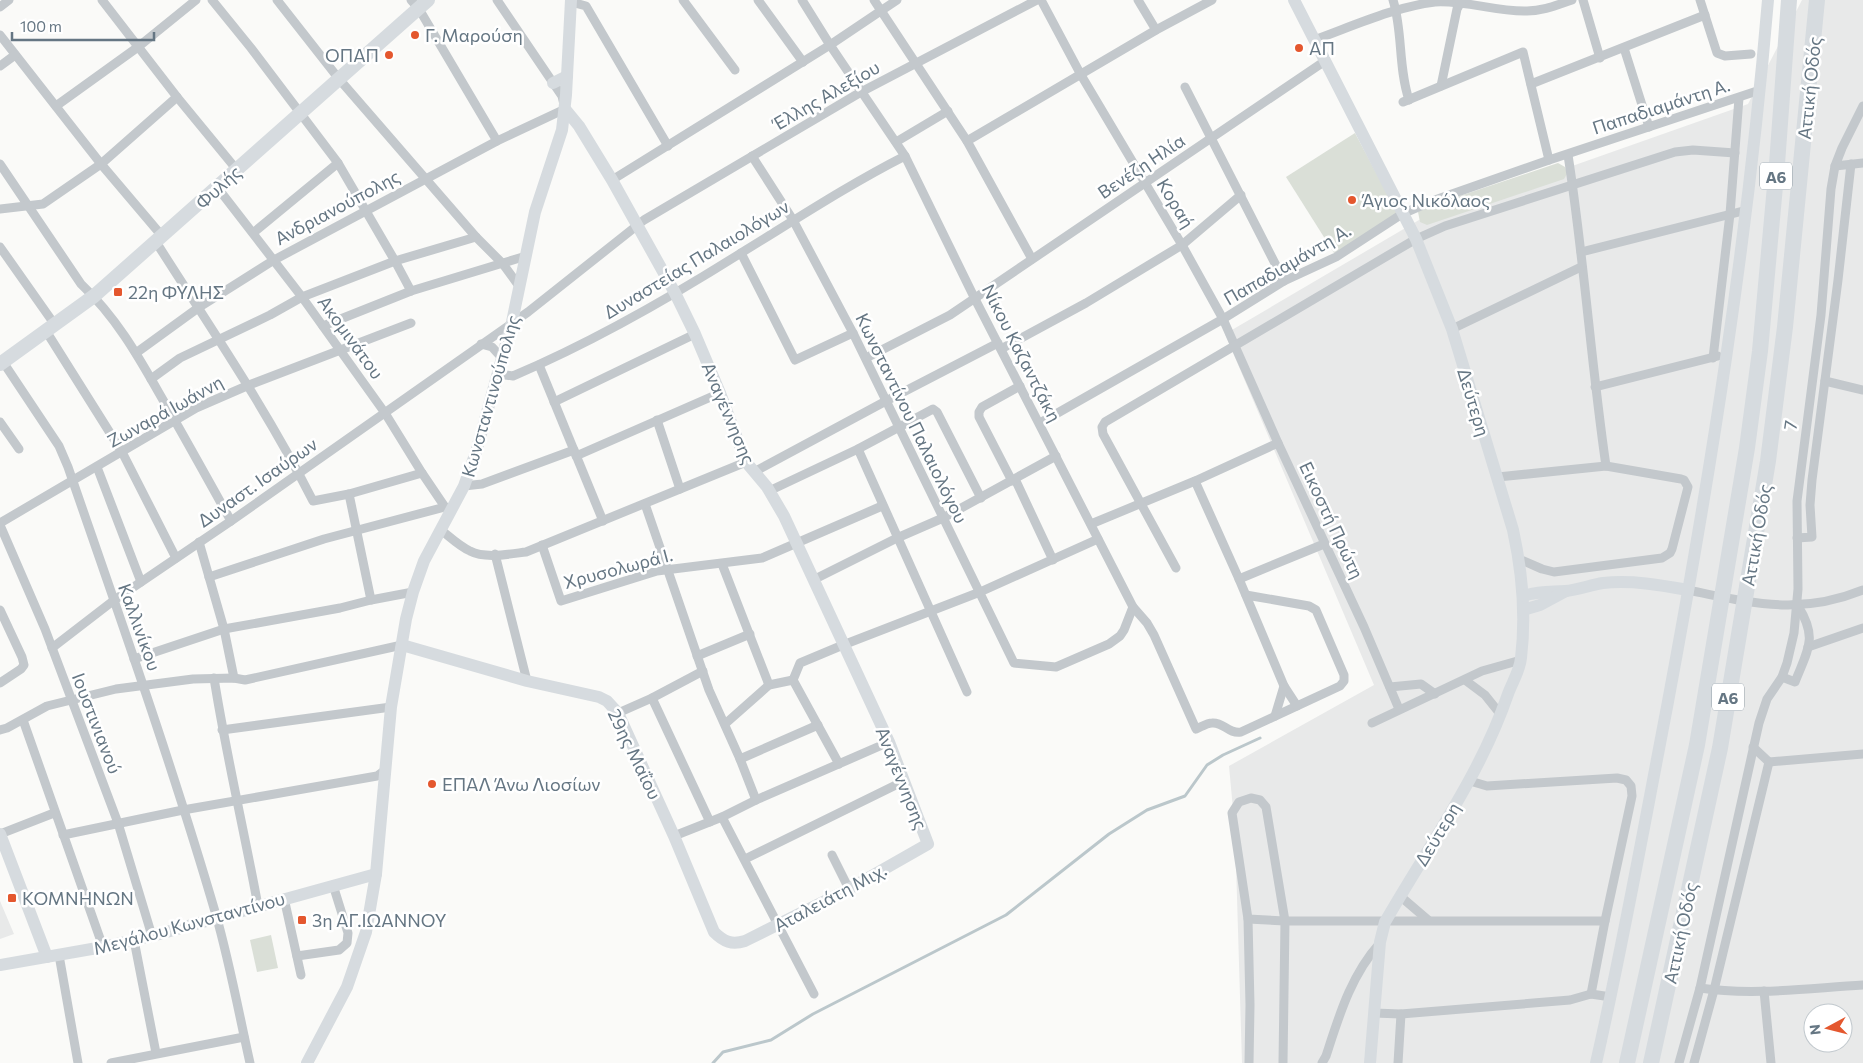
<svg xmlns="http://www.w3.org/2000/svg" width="1863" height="1063" font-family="Commissioner,sans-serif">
<rect width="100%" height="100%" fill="#fafaf8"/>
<g fill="#e8e9e9" fill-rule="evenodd">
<path d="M1802 0H1863V1063H1242L1235 831 1229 766 1374 685 1225 334 1419 220 1748 104ZM1813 1013H1843V1043H1813Z"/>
<path d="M0 901 14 934 0 939Z"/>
</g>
<g fill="#dadfd7">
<path d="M1355 133 1399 216 1334 253 1286 177Z"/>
<path d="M1558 163 1565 167 1567 174 1564 179 1427 225 1420 222 1418 212 1421 209Z"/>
<path d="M271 935 278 968 257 972 250 940Z"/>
</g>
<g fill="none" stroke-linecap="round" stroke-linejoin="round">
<path stroke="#bbc7cb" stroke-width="3" d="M713 1063 723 1052 771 1040 813 1014 1006 915 1109 834 1147 810 1185 796 1207 765 1223 755 1260 738"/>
<g stroke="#c3c8cc" stroke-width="9">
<path d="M102 0 177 97 237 170"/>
<path d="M212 0 251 48 338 163 395 261 411 291"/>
<path d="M277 0 339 79 476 237 503 264 519 286"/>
<path d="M411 0 419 9 497 141"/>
<path d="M683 0 735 70"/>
<path d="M758 0 803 62"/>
<path d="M802 0 830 45 905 156 975 299 1133 607 1147 623 1154 635 1196 729C1201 727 1207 723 1212 723 1224 722 1228 734 1241 732L1340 686 1344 681V675L1316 610 1309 606 1246 595"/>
<path d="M874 0 967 141 1032 259"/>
<path d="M1041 0 1081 75 1182 245 1223 319 1278 443 1364 627 1399 709"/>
<path d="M1138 0 1156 30"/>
<path d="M1393 0C1403 32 1398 67 1409 100"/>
<path d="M1583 0 1600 58"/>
<path d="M1700 0 1717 53 1725 56 1751 54"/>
<path d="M571 2 586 6 668 146"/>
<path d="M0 7 9 0"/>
<path d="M0 35 101 164 162 236"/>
<path d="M1314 40C1353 26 1394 7 1435 2 1466 0 1496 12 1527 11 1543 11 1557 5 1572 0"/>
<path d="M1624 48 1649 127"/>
<path d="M0 66 15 55"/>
<path d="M1531 84 1705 15"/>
<path d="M1441 86 1457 9 1462 0"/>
<path d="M1185 87 1284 281"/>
<path d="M1403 102 1523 52 1549 160"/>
<path d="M56 106 138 47 196 0"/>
<path d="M967 141 1156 30 1212 0"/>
<path d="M896 142 948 111"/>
<path d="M1568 155C1584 258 1591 363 1606 466"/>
<path d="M752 156 793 220 853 333 1014 663 1056 667 1109 644 1120 636 1124 630 1133 607"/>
<path d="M0 164 81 284C115 316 137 354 159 393 184 436 207 478 231 521"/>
<path d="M1835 166 1863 163"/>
<path d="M612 180 830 45 897 0"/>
<path d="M217 187 302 297 385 413 422 473 445 507 451 509"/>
<path d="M0 209 43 204 101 164 177 97"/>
<path d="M253 233 338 163"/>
<path d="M156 242C210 327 267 410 313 501L349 494 422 473"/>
<path d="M0 247 55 325"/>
<path d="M1581 252 1747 210"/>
<path d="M741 253 795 360 853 333"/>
<path d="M323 326 411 291 526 256"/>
<path d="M1452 329 1581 267"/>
<path d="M46 331 122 452 176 558"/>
<path d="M481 344 492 347 502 358"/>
<path d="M1001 349 1086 303 1182 245 1241 195"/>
<path d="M136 353 198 308 274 260 497 141 565 109 562 96 497 0"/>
<path d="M866 358 950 315 1325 61"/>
<path d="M1713 358 1730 214 1739 98"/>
<path d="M3 362 59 446 68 467C119 615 172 764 216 915 230 964 239 1014 250 1063"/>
<path d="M539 365 603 521"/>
<path d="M498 374 513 376C593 342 668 299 741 253 795 220 848 185 905 156"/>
<path d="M151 379 180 358 270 315 302 297 395 261 476 237"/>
<path d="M1825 381 1863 390"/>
<path d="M1595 387 1718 356"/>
<path d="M554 402 695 334"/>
<path d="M657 420 680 489"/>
<path d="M0 422 19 449"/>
<path d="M1040 423 1223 319 1284 281 1336 257 1402 214 1432 201 1549 160 1760 90"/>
<path d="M858 449 967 692"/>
<path d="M576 456 720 393"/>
<path d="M97 467 141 582"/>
<path d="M754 472 886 401 998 343"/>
<path d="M1498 477 1606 466 1681 479 1684 480 1688 487 1672 549 1670 553 1662 558 1554 572 1542 569 1519 559"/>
<path d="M1015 479 1053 560"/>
<path d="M1012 481 979 417V412L982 407 1020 386"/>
<path d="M1195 481 1239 579 1284 686 1297 706"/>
<path d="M464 486 482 484 574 450"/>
<path d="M769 491 858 449 933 409 937 412 981 498"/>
<path d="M349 494 371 600"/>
<path d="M645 504 709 690 740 759 756 800"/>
<path d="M0 523 196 408 249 385 411 323"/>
<path d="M1091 524 1195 481 1278 443"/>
<path d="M0 525 45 629 118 823 152 936"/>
<path d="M441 530C450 537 459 546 470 551 485 559 510 554 526 552L746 462"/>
<path d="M1797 538 1812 537 1810 505 1812 480 1838 280 1851 164"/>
<path d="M199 542 224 629 234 678"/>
<path d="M542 545 561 601 657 571 762 558 882 506"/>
<path d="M495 554 527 681"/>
<path d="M722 564 769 685"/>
<path d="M1176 568 1103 434 1102 427 1105 422 1416 239 1445 226 1675 152 1693 150 1735 153"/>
<path d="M209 577 324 539 445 507"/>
<path d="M1239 579 1324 544"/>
<path d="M813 580 897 538 943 518 1056 456"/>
<path d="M1688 590C1752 603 1800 616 1863 590"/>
<path d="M0 610 22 657 24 665 21 669 0 683"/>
<path d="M1808 647 1863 628"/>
<path d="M52 648 113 601 231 521 528 312 644 220 861 92 1037 0"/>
<path d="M697 656 750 634"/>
<path d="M134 659 224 629 340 608 371 600 413 592"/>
<path d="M1782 677 1795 682C1808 649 1818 638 1798 606"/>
<path d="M214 678C226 754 244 830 258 906"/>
<path d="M793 680 800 663 843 645 980 592 1098 539"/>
<path d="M793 680 839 764"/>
<path d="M1465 680 1485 695 1501 715"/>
<path d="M1390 687 1421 684 1435 694"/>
<path d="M652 698 710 822"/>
<path d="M618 713 652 698 703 671"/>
<path d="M1275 716 1284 686"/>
<path d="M23 720 103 947"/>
<path d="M1372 723 1482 671 1521 660"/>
<path d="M725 724 769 685 793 680"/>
<path d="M0 730 7 728 47 706 116 689 193 679 234 678 245 680 402 645"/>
<path d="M222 730 391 707"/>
<path d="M1753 747 1769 762"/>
<path d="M740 759 818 725"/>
<path d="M1769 762 1863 754"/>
<path d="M1470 781 1487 786 1617 778 1626 780 1631 786 1632 796 1605 921 1591 994"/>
<path d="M722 817 814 994"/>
<path d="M0 834 54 813"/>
<path d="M63 835 183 810 377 776 385 770"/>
<path d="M674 836 722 817 756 800 889 742"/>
<path d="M832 855 849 889"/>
<path d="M745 859 904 781"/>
<path d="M1400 896 1428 920"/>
<path d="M284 898 301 975"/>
<path d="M1248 919 1285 921H1605"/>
<path d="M134 940 156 1053"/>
<path d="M59 955 78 1063"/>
<path d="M297 956 339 950 347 943 348 933 333 885"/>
<path d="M1700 988C1753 996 1809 988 1863 985"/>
<path d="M1764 991 1771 1063"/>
<path d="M1374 1013 1401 1014 1570 1000 1591 994 1611 997"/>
<path d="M111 1063 244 1037"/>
<path d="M1249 1063 1250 1005 1248 919 1232 813 1239 802 1251 798 1260 800 1266 807 1285 921 1283 1063"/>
<path d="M1322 1063 1326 1056C1339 1016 1351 975 1380 943"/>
<path d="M1398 1063 1401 1014"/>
<path d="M1679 1063 1700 988 1759 723 1767 699 1782 677 1787 663 1794 633 1798 589 1797 501 1821 315 1831 189 1835 166 1842 148 1863 106"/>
<path d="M1694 1063 1714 990 1769 762"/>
</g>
<g stroke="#d6dbdf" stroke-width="12">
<path d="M1294 0 1416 239 1452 329 1513 530C1522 571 1526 616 1521 658 1520 670 1512 683 1508 694 1480 776 1428 847 1385 922L1380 942 1370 1063"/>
<path d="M553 83 567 76"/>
<path d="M1523 596C1538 591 1549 592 1565 591 1578 590 1590 585 1603 583 1632 580 1660 585 1688 590"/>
<path d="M1523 610 1540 605 1566 591"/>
<path d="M402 645 527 681 599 697 607 701 618 713 674 836 714 932C724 942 732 945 745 941L849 889 928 844 889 742 784 516 767 487 746 462 720 393 695 334 675 293 612 180 579 126 565 109"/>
<path d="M0 834 47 957"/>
<path d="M0 965 103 947 152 936 376 874"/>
<path d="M307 1063 347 987 366 932 376 874 391 707 406 619 413 592 424 561 464 486 476 452 512 322 535 212 562 130 566 95 571 0"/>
<path d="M1596 1063C1623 945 1644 826 1667 707 1711 472 1748 238 1768 0"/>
</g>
<path stroke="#d6dbdf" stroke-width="14" d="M0 364 94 296 428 0"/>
<g stroke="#d6dbdf" stroke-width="16">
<path d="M1627 1063 1697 745 1747 448 1760 351 1777 164 1789 0"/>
<path d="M1651 1063 1720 748 1768 461 1785 327 1817 0"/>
</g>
</g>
<g fill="#e4572e" stroke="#fff" stroke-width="2">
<circle cx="415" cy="35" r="5"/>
<circle cx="1299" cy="48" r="5"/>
<circle cx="389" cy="55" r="5"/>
<circle cx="1352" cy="200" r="5"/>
<rect x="113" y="287" width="10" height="10" rx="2.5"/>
<circle cx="432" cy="784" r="5"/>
<rect x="7" y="893" width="10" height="10" rx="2.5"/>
<rect x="297" y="915" width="10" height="10" rx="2.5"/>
</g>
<g text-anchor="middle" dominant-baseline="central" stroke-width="5" stroke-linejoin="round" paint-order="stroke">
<g fill="#fff" stroke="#939fa8" stroke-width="1">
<rect x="1760" y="162.5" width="32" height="27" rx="4"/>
<rect x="1712" y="683.5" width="32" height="27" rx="4"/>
</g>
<g font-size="16" font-weight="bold" fill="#657683">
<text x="1776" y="176">Α6</text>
<text x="1728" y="697">Α6</text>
</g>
<g font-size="18" fill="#657683" stroke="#fff" text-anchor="start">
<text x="425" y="35">Γ. Μαρούση</text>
<text x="1309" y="48">ΑΠ</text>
<text x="379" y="55" text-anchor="end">ΟΠΑΠ</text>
<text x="1362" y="200">Άγιος Νικόλαος</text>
<text x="128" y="292">22η ΦΥΛΗΣ</text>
<text x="442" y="784">ΕΠΑΛ Άνω Λιοσίων</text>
<text x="22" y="898">ΚΟΜΝΗΝΩΝ</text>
<text x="312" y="920">3η ΑΓ.ΙΩΑΝΝΟΥ</text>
</g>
<g font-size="18" fill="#657683" stroke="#fff">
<text transform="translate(1809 88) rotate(-84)">Αττική Οδός</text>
<text transform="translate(826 95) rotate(-30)">Έλλης Αλεξίου</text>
<text transform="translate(1661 106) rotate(-18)">Παπαδιαμάντη Α.</text>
<text transform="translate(1141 166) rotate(-34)">Βενέζη Ηλία</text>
<text transform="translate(218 187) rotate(-42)">Φυλής</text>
<text transform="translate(1176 203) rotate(59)">Κοραή</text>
<text transform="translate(337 207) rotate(-28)">Ανδριανούπολης</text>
<text transform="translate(696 259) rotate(-31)">Δυναστείας Παλαιολόγων</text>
<text transform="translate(1287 264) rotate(-30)">Παπαδιαμάντη Α.</text>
<text transform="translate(351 337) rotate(54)">Ακομινάτου</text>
<text transform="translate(1022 353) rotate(63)">Νίκου Καζαντζάκη</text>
<text transform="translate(490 396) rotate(-74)">Κωνσταντινούπολης</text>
<text transform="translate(1474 402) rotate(73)">Δεύτερη</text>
<text transform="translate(165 411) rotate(-29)">Ζωναρά Ιωάννη</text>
<text transform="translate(729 413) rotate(67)">Αναγέννησης</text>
<text transform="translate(912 418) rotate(64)">Κωνσταντίνου Παλαιολόγου</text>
<text transform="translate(1790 425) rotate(-82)">7</text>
<text transform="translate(257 482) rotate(-35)">Δυναστ. Ισαύρων</text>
<text transform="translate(1332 520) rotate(65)">Εικοστή Πρώτη</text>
<text transform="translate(1756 535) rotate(-80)">Αττική Οδός</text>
<text transform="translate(618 568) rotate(-15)">Χρυσολωρά Ι.</text>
<text transform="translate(140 627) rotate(70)">Καλλινίκου</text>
<text transform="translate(97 723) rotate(69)">Ιουστινιανού</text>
<text transform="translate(635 754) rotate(64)">29ης Μαΐου</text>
<text transform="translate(902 778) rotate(68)">Αναγέννησης</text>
<text transform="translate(1437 834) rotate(-59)">Δεύτερη</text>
<text transform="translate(830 897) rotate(-28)">Αταλειάτη Μιχ.</text>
<text transform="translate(189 923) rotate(-15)">Μεγάλου Κωνσταντίνου</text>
<text transform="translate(1680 933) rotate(-78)">Αττική Οδός</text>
</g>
</g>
<g transform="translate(1828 1028) rotate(263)"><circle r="24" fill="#ffffff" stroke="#c1c8cd"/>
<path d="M0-4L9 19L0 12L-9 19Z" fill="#e4572e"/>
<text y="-8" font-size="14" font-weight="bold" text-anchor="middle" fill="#657683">N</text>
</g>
<path d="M12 32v8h142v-8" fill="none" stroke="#657683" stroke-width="2.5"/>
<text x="20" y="32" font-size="15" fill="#657683" stroke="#ffffff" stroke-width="4" paint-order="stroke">100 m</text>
</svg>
